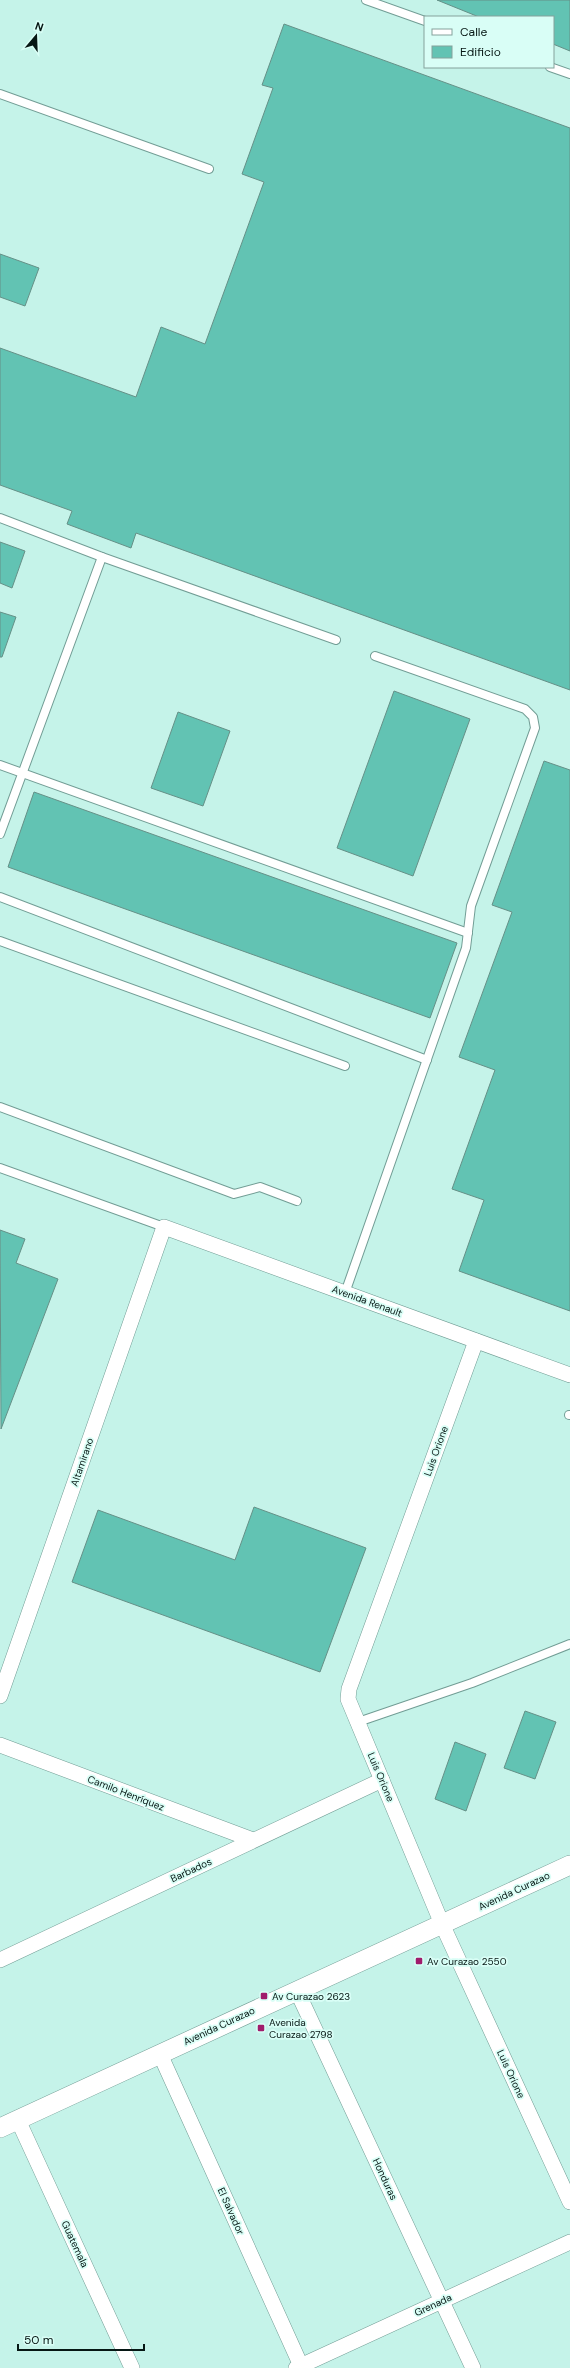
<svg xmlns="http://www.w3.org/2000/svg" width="570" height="2368" font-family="'DM Sans',sans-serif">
<rect width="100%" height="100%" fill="#c5f3e9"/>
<g fill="#62c3b3" stroke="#659087">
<path d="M437 0H570V51L553 44V17H479Z"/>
<path d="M284 24 570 128V690L136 533 131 548 67 524 72 511 0 485V348L136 397 161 327 205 344 264 182 242 174 273 88 262 85Z"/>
<path d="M0 254 39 268 25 306 0 297Z"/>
<path d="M0 542 25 551 12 588 0 583Z"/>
<path d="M0 612 16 617 2 657H0Z"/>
<path d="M394 691 470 719 413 876 337 848Z"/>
<path d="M178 712 230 731 203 806 151 788Z"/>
<path d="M544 761 570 770V1311L459 1271 484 1200 452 1189 495 1070 459 1057 512 912 492 905Z"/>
<path d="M34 792 457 943 430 1018 8 867Z"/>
<path d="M0 1230 25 1239 16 1263 58 1279 1 1429Z"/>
<path d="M254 1507 366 1548 320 1672 72 1582 98 1510 235 1560Z"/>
<path d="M525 1711 556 1722 535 1779 504 1768Z"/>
<path d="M455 1742 486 1754 466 1811 435 1799Z"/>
</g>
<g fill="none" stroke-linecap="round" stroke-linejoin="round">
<defs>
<g id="service">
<path d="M366 0 425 21"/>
<path d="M550 67 570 74"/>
<path d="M0 94 209 169"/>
<path d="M0 518 102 557 336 640"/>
<path d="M0 765 468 933"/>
<path d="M0 834 102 557"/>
<path d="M0 897 427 1060"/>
<path d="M0 941 345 1066"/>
<path d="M0 1107 234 1194 260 1187 297 1201"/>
<path d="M0 1168 164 1227"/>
<path d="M345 1293 466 948 471 906 535 728 533 717 525 709 375 656"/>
<path d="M569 1415H570"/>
<path d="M358 1722 472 1683 570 1644"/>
</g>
<g id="minor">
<path d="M476 1341 349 1689 348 1699 442 1924 570 2202"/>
<path d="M0 1696 164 1227 570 1375"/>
<path d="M0 1745 253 1840"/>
<path d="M0 1960 382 1780"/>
<path d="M297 1991 473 2368"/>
<path d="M160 2054 302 2368"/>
<path d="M18 2120 132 2368"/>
<path d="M296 2368 570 2242"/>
</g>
<path id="tertiary" d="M0 2128 570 1865"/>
</defs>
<use href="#service" stroke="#729d95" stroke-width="10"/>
<use href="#minor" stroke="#729d95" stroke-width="16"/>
<use href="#tertiary" stroke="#729d95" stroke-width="20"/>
<use href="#service" stroke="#fff" stroke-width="8"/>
<use href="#minor" stroke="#fff" stroke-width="15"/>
<use href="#tertiary" stroke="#fff" stroke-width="19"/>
</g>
<g fill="#a01c6c" stroke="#d9fef6" stroke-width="1.5">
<rect x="415" y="1957" width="8" height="8" rx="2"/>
<rect x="260" y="1992" width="8" height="8" rx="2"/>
<rect x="257" y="2024" width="8" height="8" rx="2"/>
</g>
<g text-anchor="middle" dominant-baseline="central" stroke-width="3.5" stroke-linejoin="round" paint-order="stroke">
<g font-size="10" fill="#061714" stroke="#d9fef6">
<text transform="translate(367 1301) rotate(20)">Avenida Renault</text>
<text transform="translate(436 1451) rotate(-70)">Luis Orione</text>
<text transform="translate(82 1462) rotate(-71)">Altamirano</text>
<text transform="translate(381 1777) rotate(67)">Luis Orione</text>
<text transform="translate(126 1793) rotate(21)">Camilo Henríquez</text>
<text transform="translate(191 1870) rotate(-25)">Barbados</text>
<text transform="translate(514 1891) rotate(-25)">Avenida Curazao</text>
<text transform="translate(219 2026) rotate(-25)">Avenida Curazao</text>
<text transform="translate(511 2074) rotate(65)">Luis Orione</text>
<text transform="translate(385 2179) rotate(65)">Honduras</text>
<text transform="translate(231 2211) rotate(66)">El Salvador</text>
<text transform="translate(75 2244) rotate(65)">Guatemala</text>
<text transform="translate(433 2305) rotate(-25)">Grenada</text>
</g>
<g font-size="10" fill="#061714" stroke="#d9fef6" text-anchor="start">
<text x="427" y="1961">Av Curazao 2550</text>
<text x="272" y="1996">Av Curazao 2623</text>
<text x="269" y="2022">Avenida<tspan x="269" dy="12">Curazao 2798</tspan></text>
</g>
</g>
<rect x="424" y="16" width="130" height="52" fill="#d9fef6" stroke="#85a29c"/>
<rect x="432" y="29" width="20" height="6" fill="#ffffff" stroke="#85a29c"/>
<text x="460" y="36" font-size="12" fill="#061714">Calle</text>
<rect x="432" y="46" width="20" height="12" fill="#62c3b3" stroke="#85a29c"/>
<text x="460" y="56" font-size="12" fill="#061714">Edificio</text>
<g transform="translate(36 36) rotate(19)" stroke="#d9fef6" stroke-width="3" paint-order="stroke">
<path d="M0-3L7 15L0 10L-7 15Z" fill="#061714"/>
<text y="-6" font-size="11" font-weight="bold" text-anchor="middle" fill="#061714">N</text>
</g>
<path d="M18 2344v6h126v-6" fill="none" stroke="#061714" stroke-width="2"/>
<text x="24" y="2344" font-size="12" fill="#061714" stroke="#d9fef6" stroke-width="3" paint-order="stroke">50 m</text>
</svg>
